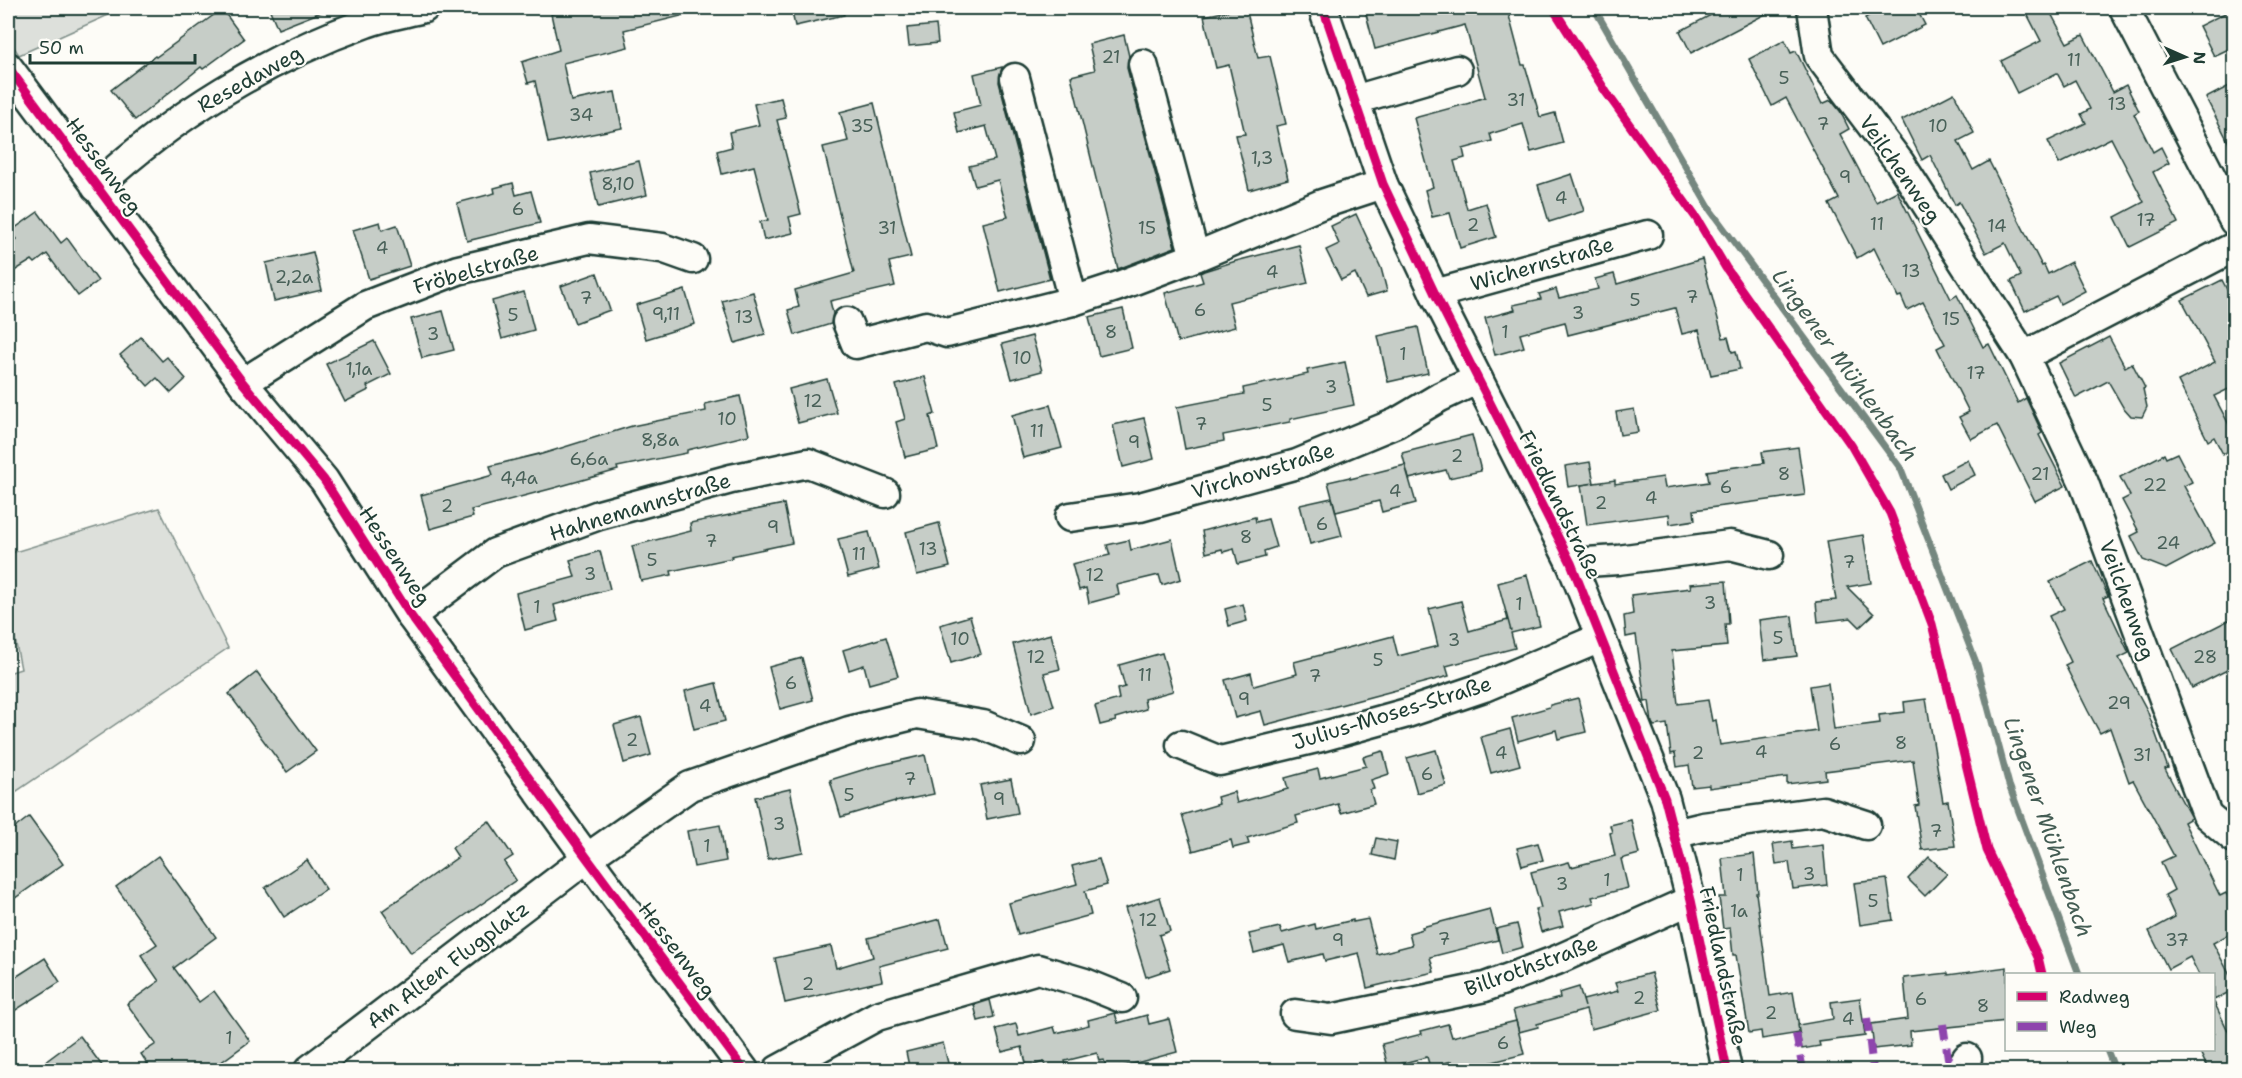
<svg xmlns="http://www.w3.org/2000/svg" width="2242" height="1078" font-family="'Shantell Sans',sans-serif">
<rect width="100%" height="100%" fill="#fdfcf7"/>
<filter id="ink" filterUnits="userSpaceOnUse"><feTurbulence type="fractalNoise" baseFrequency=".0167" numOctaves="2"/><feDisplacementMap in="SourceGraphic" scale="12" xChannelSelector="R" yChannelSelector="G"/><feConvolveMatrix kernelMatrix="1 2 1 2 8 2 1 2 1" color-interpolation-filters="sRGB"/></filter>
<g filter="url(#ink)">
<g fill="#dde0db" stroke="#7e8e88" stroke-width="1.5">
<path d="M8 8H124L19 55 8 38Z"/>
<path d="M159 508 228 648 8 797V673L21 669 8 604V554Z"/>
</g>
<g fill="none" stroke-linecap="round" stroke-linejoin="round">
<g stroke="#75877f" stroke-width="7">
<path d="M1594 8 1711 211 1901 469 1977 665 2009 785 2079 974"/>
<path d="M2107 1050 2115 1070"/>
</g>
</g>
<g fill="#c6cdc7" stroke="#1f3d34" stroke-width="1.5">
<path d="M269 8H329V9L278 29Z"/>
<path d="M577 8H688L689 14 624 30 628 47 563 63 571 101 615 92 622 128 548 143 535 81 528 83 522 62 559 50 551 14Z"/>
<path d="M791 8H843L844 15 795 26Z"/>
<path d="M1241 8H1246L1258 58 1270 56 1286 124 1276 126 1288 179 1249 190 1236 135 1245 134 1229 65 1216 68 1204 16Z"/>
<path d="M1392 8H1507L1522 65H1525L1540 117 1555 113 1563 143 1531 152 1523 124 1490 134 1492 141 1463 149 1465 158 1454 161 1467 209 1486 203 1496 237 1460 248 1450 213 1432 217 1425 190 1433 187 1414 118 1470 103V102L1485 97 1465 25 1375 49 1366 14Z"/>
<path d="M1710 8H1777L1691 53 1680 31 1713 14Z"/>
<path d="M1867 8H1916L1925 25 1880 48 1865 18 1870 15Z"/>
<path d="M2024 8H2048L2067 43 2083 35 2113 92 2126 85 2139 111 2134 114 2153 152 2161 147 2169 163 2153 172 2178 223 2130 247 2115 217 2144 202 2111 138 2059 164 2048 141 2086 123 2081 114 2090 109 2075 80 2064 86 2057 73 2017 93 2001 61 2041 41Z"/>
<path d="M2235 8V46L2214 56 2199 26Z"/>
<path d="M222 9 244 39 203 69 201 67 135 120 111 90 155 56 156 57Z"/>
<path d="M936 25 938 43 909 46 907 28Z"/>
<path d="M1124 35 1129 56 1127 68 1175 247 1118 269 1071 76 1095 70 1089 44Z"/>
<path d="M1785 40 1791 53 1796 51 1822 104 1831 100 1840 111 1849 129 1840 134 1876 202 1897 191 1951 299 1957 295 1983 347 1989 344 2018 403 2026 398 2042 433 2039 435 2065 486 2035 501 1997 425 1971 439 1959 417 1969 412 1937 348 1945 344 1923 302 1907 310 1901 296 1898 297 1874 248 1857 258 1829 204 1839 199 1786 98 1772 106 1749 59Z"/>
<path d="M1002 67 999 82 1050 279 1000 292 983 223 1008 217 998 180 975 186 969 166 995 160 986 126 959 133 954 112 981 105 974 74Z"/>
<path d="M2235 83V155L2206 98Z"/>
<path d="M1954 93 1974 133 1958 141 1973 170 1989 161 2042 266 2044 265 2048 274 2071 262 2085 291 2060 304 2056 296 2025 311 2011 281 2021 276 2005 243 1986 253 1959 202 1955 205 1930 155 1922 160 1902 120Z"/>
<path d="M781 98 786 118 777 120 801 214 789 217 793 233 764 240 760 222 768 220 754 166 722 174 717 151 732 147 729 132 759 125 754 104Z"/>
<path d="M874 103 911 257 889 262 895 286 830 301 833 313 831 324 795 335 788 310 799 307 795 290 854 273 823 147 848 141 840 112Z"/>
<path d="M639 161 647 195 598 207 590 173Z"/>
<path d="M1572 174 1584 211 1549 222 1538 185Z"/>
<path d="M513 183 516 195 531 191 540 223 467 241 457 203 495 193 494 188Z"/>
<path d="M38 212 61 243 67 238 98 281 78 296 47 254 35 263 32 260 8 275V245L17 239 11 231Z"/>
<path d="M1356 214 1381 268 1387 291 1366 297 1355 273 1341 280 1326 250 1339 244 1331 226Z"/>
<path d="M380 222 382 230 397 225 410 266 369 279 353 230Z"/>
<path d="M1299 245 1308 283 1229 302 1235 327 1178 342 1165 293 1203 282 1200 273 1204 271 1236 261Z"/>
<path d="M313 252 322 290 274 301 266 263Z"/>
<path d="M1702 259 1723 338 1728 337 1732 352 1736 351 1740 369 1711 375 1699 330 1682 334 1675 308 1568 335 1565 322 1520 334 1524 347 1495 355 1485 318 1515 310 1513 305 1541 299 1539 294 1556 289 1559 298 1598 289 1595 279 1614 274 1617 284Z"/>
<path d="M597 273 610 310 575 323 561 286Z"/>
<path d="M2222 280 2235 305V386L2214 396 2235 436V448L2223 454 2214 437 2208 441 2178 381 2215 362 2182 300Z"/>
<path d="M685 290 695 324 646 339 636 305Z"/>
<path d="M524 292 534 330 502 339 492 301Z"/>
<path d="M753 292 765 334 735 343 722 301Z"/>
<path d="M1123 309 1132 348 1099 356 1089 317Z"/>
<path d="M443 311 454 350 422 358 411 319Z"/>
<path d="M1418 327 1428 373 1388 382 1378 336Z"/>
<path d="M1032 336 1042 371 1012 379 1002 344Z"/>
<path d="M141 337 162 361 167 357 186 379 171 393 157 378 148 386 120 355Z"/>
<path d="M2109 337 2125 367 2132 363 2145 388 2143 389 2147 407 2142 417 2131 416 2123 407 2108 381 2076 398 2059 363Z"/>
<path d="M374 341 391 374 367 386 369 390 345 402 326 364Z"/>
<path d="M1345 362 1354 405 1290 419V422L1223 435 1224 441 1185 449 1177 407 1244 394 1243 388 1308 374 1307 370Z"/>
<path d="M925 377 935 414 930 416 938 449 905 457 896 422 905 419 896 385Z"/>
<path d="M827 379 837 413 798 423 789 389Z"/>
<path d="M740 396 749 435 687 450V453L617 467 618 470 554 488 471 510 473 517 430 529 421 495 493 475 490 466 539 454V455L632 426 706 411 705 404Z"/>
<path d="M1050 405 1062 448 1023 458 1012 415Z"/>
<path d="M1634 409 1638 432 1620 435 1616 412Z"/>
<path d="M1144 418 1154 459 1123 467 1113 425Z"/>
<path d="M1472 435 1481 471 1449 478 1446 470 1409 479 1402 453Z"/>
<path d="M1798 447 1805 495 1694 510 1695 520 1670 524 1669 514 1587 525 1581 485 1615 480V484L1663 477 1665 488 1709 482 1707 471 1764 463 1762 452Z"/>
<path d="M2177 453 2192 482 2184 486 2215 543 2166 569 2143 560 2131 536 2139 532 2122 500 2130 496 2120 477 2164 454 2166 458Z"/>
<path d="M1968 460 1975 475 1948 489 1941 474Z"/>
<path d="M1590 462 1594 483 1568 487 1565 466Z"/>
<path d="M1405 465 1416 503 1382 512 1379 501 1336 512 1328 482 1350 477V479Z"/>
<path d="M1332 498 1342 536 1310 544 1300 505Z"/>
<path d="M784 504 792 543 731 556 732 558 671 571 672 575 641 581 632 546 691 531 690 523Z"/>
<path d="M1255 517 1256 522 1268 519 1276 547 1264 551 1265 557 1238 564 1234 549 1223 552 1222 549 1206 553 1202 531Z"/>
<path d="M939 523 950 567 917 575 906 532Z"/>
<path d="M869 532 879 569 848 577 838 539Z"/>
<path d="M1863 535 1871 583 1847 587 1874 614 1860 627 1851 618 1818 622 1816 602 1836 600 1826 541Z"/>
<path d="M1172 539 1181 579 1162 585 1159 575 1117 585 1119 595 1089 603 1086 588 1079 590 1072 564 1110 555 1107 545 1129 540 1131 550Z"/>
<path d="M600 551 610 589 554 605 558 621 525 630 516 593 575 577 570 560Z"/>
<path d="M2092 561 2108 596 2103 598 2129 653 2119 658 2147 710 2168 768 2165 769 2191 818 2184 822 2220 896 2226 893 2228 896 2235 893V931L2213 943 2235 985V989L2214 1000V975H2199L2190 957 2168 969 2149 931 2175 917 2165 895 2174 890 2161 862 2174 856 2133 780 2129 782 2110 728 2100 733 2088 711 2065 665 2071 662 2049 616 2064 609 2050 582Z"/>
<path d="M1527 575 1540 626 1511 633 1515 648 1446 666 1449 676 1265 725 1261 711 1235 718 1225 680 1251 673 1254 686 1297 674 1294 662 1393 636 1398 656 1438 646 1429 609 1461 601 1469 631 1508 620 1511 631 1498 583Z"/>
<path d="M1726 581 1729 624H1725L1727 646 1672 651 1678 704 1708 700 1712 721 1716 720 1720 745 1817 731 1810 686 1828 683 1834 729 1880 723 1879 715 1905 712 1904 702 1926 699 1943 802 1948 801 1955 846 1922 850 1915 806 1919 805 1913 760 1825 771 1826 779 1787 784V777L1709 788V785L1692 787 1689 765 1677 767 1675 753 1671 754 1667 724 1654 726 1652 723 1649 701 1645 702 1636 635 1626 637 1624 616 1633 614 1631 595 1691 588 1690 584Z"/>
<path d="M1243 604 1247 621 1229 626 1225 609Z"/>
<path d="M970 616 981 654 951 663 940 625Z"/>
<path d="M1792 616 1797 656 1764 660 1759 620Z"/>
<path d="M2235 617V666L2192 688 2172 649Z"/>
<path d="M1051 634 1060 669 1044 673 1054 706 1031 714 1013 644Z"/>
<path d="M886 637 898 676 869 684 864 665 849 670 843 650Z"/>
<path d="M1162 653 1173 691 1144 699 1146 709 1115 718 1116 721 1100 725 1095 706 1119 699 1117 689 1125 687 1119 665Z"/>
<path d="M802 658 813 700 780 709 769 667Z"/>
<path d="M257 672 316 751 287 772 229 694Z"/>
<path d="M716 683 725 721 694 729 685 691Z"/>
<path d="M1578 698 1586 732 1558 739 1556 730 1518 741 1512 718 1550 707V705Z"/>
<path d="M641 717 651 755 624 763 614 725Z"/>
<path d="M1510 729 1520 765 1491 773 1481 737Z"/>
<path d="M1436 750 1446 785 1417 793 1407 758Z"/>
<path d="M1383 751 1389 774 1371 780 1374 789 1370 790 1374 804 1341 813 1338 804 1296 816 1298 823 1247 838 1249 844 1233 848 1231 840 1193 851 1182 815 1219 804 1217 797 1234 792 1237 803 1288 789 1285 778 1318 769 1320 778 1366 766 1363 757Z"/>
<path d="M925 755 934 794 895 802V801L841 817 830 780 872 767Z"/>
<path d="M1011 779 1018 813 987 819 980 785Z"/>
<path d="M790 789 803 852 768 859 755 797Z"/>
<path d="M29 817 63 864 8 903V833Z"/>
<path d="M1631 820 1639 854 1621 859 1628 888 1592 897 1594 903 1559 912 1563 926 1541 932 1535 909 1541 908 1531 872 1569 862 1571 867 1615 856 1610 833 1612 832 1610 825Z"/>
<path d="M489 821 513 856 504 862 516 880 411 953 382 911 458 857 452 848Z"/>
<path d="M720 825 726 861 694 867 687 831Z"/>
<path d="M1376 838 1397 842 1394 860 1372 855Z"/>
<path d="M1792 841 1793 849 1823 845 1827 885 1793 889 1789 862 1776 864 1773 844Z"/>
<path d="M1538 843 1543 860 1522 866 1517 848Z"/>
<path d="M1754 854 1758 893H1756L1770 996 1793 992 1800 1033 1762 1039 1761 1031 1749 1033 1736 955H1733L1730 928 1723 929 1719 897H1726L1722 858Z"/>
<path d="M158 856 216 937 174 968 199 1002 214 991 250 1041 209 1071H152L141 1054 156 1044 127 1004 159 981 141 955 157 944 116 887Z"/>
<path d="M1929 857 1947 874 1925 896 1908 879Z"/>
<path d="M1099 859 1107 885 1085 891 1091 915 1018 935 1009 903 1077 884 1072 866Z"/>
<path d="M307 860 326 889 284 917 265 888Z"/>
<path d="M1887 879 1893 920 1860 925 1854 883Z"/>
<path d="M1160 897 1170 931 1159 935 1170 969 1146 977 1125 908Z"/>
<path d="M1490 909 1498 940 1430 957 1434 972 1367 988 1359 953 1325 961 1323 954 1289 962 1284 945 1254 953 1249 934 1280 927 1282 933 1315 924 1316 929 1353 920V922L1368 919 1377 954 1412 945 1409 933 1423 929 1422 927Z"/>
<path d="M940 919 948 948 879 966 882 981 785 1003 775 958 831 946 836 968 873 957 868 938Z"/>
<path d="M1517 924 1523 947 1502 953 1496 929Z"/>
<path d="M45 958 60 982 8 1015V982Z"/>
<path d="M2007 967V1021L1910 1031 1911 1045 1874 1049 1871 1024 1908 1019 1904 978 1948 973V975Z"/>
<path d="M1651 973 1661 1010 1591 1029 1586 1010 1537 1024 1538 1027 1519 1032 1513 1010 1560 998 1559 993 1579 987 1585 1007 1583 1000 1618 991 1615 983Z"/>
<path d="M1860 998 1865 1036 1819 1042 1820 1046 1802 1049 1798 1025 1833 1019 1831 1002Z"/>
<path d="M990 1000 994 1017 978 1021 974 1005Z"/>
<path d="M2214 1002 2235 1045V1060L2209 1071 2199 1050H2214Z"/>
<path d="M1115 1013 1118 1023 1147 1015 1149 1024 1169 1019 1177 1052 1107 1071 1104 1060 1099 1061 1097 1053 1065 1061 1067 1068 1046 1071 1044 1062 1027 1067 1022 1047 1002 1052 996 1029 1016 1024 1019 1036 1054 1027 1056 1033 1089 1025 1088 1020Z"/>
<path d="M1516 1021 1524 1054 1458 1071H1454L1452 1061 1430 1067 1427 1057 1388 1067 1382 1044 1422 1034 1421 1031 1448 1024 1452 1037Z"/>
<path d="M80 1036 106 1071H33Z"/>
<path d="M943 1043 950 1071H910L906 1052Z"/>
</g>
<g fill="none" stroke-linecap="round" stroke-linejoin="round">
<defs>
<g id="minor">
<path d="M1323 8 1383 184 1435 294 1571 563 1665 799 1691 900 1727 1070"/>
<path d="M1812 8 1819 56 1900 163 2024 356 2084 483 2207 815 2234 838"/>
<path d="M2124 8 2234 221"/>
<path d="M1143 64 1195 257"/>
<path d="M8 67 243 383 324 480 411 616 587 858 744 1070"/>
<path d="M1015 78 1073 301"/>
<path d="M1354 100 1457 70"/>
<path d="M96 187C173 116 267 58 366 23 384 16 404 13 424 8"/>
<path d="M1435 294 1648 235"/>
<path d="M847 322 856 344 926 326 947 333 1073 301 1116 287 1195 257 1322 204 1383 184"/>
<path d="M2024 356 2234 247"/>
<path d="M243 383 365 306 458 270 589 239 662 248 693 259"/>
<path d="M1070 517 1140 507 1297 464 1396 423 1440 397 1478 379"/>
<path d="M1571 563 1618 560 1730 545 1769 555"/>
<path d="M411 616 495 553 599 515 731 479 808 463 885 493"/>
<path d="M1181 745 1220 761 1317 738 1407 713 1484 687 1600 638"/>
<path d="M1674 834 1703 827 1823 811 1866 825"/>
<path d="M1295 1014 1331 1019 1485 987 1557 960 1691 900"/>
<path d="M309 1070 587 858 690 786 849 731 917 714 983 725 1021 741"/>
<path d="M778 1070 877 1016 1038 969 1085 983 1122 998"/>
<path d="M1959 1070 1967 1058"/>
</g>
</defs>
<use href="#minor" stroke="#1f3d34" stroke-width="33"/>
<use href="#minor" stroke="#fdfcf7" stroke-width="28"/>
<g stroke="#8e44ad" stroke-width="8" stroke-dasharray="15 8" stroke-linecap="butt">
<path d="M1867 1018 1873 1070"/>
<path d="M1943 1024 1948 1058 1961 1067"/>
<path d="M1796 1034 1803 1070"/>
</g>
<defs>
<g id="cycleway">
<path d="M1323 8 1383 184 1435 294 1571 563 1665 799 1691 900 1727 1070"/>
<path d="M1553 8 1606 92 1697 219 1726 268 1851 445 1890 513 1932 624 1987 850 2038 957 2042 974"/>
<path d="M8 67 243 383 324 480 411 616 587 858 744 1070"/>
</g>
</defs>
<use href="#cycleway" stroke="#fdfcf7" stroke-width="13"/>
<use href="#cycleway" stroke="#d6006c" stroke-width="9"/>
</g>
</g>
<g text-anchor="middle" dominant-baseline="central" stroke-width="4.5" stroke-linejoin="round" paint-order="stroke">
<g font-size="18" fill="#496159">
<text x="1111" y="57">21</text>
<text x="2074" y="60">11</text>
<text x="1784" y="78">5</text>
<text x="1516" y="100">31</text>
<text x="2117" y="104">13</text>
<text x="581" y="115">34</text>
<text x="1823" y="124">7</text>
<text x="862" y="126">35</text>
<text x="1938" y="126">10</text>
<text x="1262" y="158">1,3</text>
<text x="1845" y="177">9</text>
<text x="618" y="184">8,10</text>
<text x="1561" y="198">4</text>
<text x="518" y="209">6</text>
<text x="2146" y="220">17</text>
<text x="1877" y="224">11</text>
<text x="1473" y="225">2</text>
<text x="1997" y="226">14</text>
<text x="887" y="228">31</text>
<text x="1147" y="228">15</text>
<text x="382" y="248">4</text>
<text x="1911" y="271">13</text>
<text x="1272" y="272">4</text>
<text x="294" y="277">2,2a</text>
<text x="1692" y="297">7</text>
<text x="586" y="298">7</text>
<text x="1635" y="300">5</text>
<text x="1200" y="310">6</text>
<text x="1578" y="313">3</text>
<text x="666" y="314">9,11</text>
<text x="513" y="315">5</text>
<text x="744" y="317">13</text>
<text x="1951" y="319">15</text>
<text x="1111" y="332">8</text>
<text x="1505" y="332">1</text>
<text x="433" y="334">3</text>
<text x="1403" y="354">1</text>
<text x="1022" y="358">10</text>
<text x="359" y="369">1,1a</text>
<text x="1976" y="373">17</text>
<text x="1331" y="387">3</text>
<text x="813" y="401">12</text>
<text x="1267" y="405">5</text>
<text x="727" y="419">10</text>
<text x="1201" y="424">7</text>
<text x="1037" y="431">11</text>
<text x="660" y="440">8,8a</text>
<text x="1134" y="442">9</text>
<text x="1457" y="456">2</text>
<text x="589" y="459">6,6a</text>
<text x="1784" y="474">8</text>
<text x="2040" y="474">21</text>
<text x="519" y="478">4,4a</text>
<text x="2155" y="485">22</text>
<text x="1726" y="487">6</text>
<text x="1395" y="491">4</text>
<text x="1651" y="498">4</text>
<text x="1601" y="503">2</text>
<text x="447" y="506">2</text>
<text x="1322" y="524">6</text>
<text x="773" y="527">9</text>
<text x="1246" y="537">8</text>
<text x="711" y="541">7</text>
<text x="2168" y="543">24</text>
<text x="928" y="549">13</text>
<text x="859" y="554">11</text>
<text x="652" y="560">5</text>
<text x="1849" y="562">7</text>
<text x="590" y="574">3</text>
<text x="1095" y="575">12</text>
<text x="1710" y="603">3</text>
<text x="1519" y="604">1</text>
<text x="537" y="607">1</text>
<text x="1778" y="638">5</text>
<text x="960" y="639">10</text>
<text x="1454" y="640">3</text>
<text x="1036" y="657">12</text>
<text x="2205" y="657">28</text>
<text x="1378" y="660">5</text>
<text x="1145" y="675">11</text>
<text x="1315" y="676">7</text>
<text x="791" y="683">6</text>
<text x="1244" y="699">9</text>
<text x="2119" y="703">29</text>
<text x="705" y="706">4</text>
<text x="632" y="740">2</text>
<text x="1901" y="743">8</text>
<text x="1835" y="744">6</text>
<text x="1761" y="752">4</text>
<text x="1501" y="753">4</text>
<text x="1698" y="753">2</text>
<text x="2142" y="755">31</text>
<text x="1427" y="774">6</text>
<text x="910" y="779">7</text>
<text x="849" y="795">5</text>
<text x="999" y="799">9</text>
<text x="779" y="824">3</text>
<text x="1936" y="831">7</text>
<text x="707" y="846">1</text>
<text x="1809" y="874">3</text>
<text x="1740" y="875">1</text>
<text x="1607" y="880">1</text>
<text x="1562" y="884">3</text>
<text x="1873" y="901">5</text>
<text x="1739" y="911">1a</text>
<text x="1148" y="920">12</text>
<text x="1444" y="939">7</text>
<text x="1338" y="940">9</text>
<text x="2177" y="940">37</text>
<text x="808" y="984">2</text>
<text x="1639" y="998">2</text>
<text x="1921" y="999">6</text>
<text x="1983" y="1006">8</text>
<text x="1771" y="1013">2</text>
<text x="1848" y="1019">4</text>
<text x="229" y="1038">1</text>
<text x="1503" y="1043">6</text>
</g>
<g font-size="21" fill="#1f3d34" stroke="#fdfcf7">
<text transform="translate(250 79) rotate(-29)">Resedaweg</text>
<text transform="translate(104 166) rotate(54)">Hessenweg</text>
<text transform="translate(1900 169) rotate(55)">Veilchenweg</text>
<text transform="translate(1542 264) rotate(-16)">Wichernstraße</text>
<text transform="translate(476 270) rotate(-16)">Fröbelstraße</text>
<text transform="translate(1263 471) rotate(-17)">Virchowstraße</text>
<text transform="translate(1560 505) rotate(64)">Friedlandstraße</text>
<text transform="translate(640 507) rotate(-17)">Hahnemannstraße</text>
<text transform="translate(395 556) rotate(57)">Hessenweg</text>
<text transform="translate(2127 600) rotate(70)">Veilchenweg</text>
<text transform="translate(1392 713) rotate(-17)">Julius-Moses-Straße</text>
<text transform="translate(677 950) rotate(53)">Hessenweg</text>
<text transform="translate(448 965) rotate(-37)">Am Alten Flugplatz</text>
<text transform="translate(1531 966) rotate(-20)">Billrothstraße</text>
<text transform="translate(1723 966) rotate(78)">Friedlandstraße</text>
</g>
<g font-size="22" font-style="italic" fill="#435c53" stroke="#fdfcf7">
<text transform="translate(1845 365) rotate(54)">Lingener Mühlenbach</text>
<text transform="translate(2048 827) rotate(71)">Lingener Mühlenbach</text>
</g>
</g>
<rect width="2242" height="1078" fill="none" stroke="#fdfcf7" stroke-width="30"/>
<rect x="15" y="15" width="2212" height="1048" fill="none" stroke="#1f3d34" stroke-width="2" filter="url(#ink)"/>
<rect x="2005" y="973" width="210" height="78" fill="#fdfcf7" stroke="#a4b0a9" stroke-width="1.5"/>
<rect x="2017" y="992" width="30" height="9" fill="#d6006c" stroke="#a4b0a9" stroke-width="1.5"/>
<text x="2059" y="1003" font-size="18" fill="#1f3d34">Radweg</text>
<rect x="2017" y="1022" width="30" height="9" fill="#8e44ad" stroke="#a4b0a9" stroke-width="1.5"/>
<text x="2059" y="1033" font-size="18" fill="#1f3d34">Weg</text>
<g transform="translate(2185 57) rotate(93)" stroke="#fdfcf7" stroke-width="4.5" paint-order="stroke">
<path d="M0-4.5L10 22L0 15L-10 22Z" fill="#1f3d34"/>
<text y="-9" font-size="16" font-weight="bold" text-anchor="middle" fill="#1f3d34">N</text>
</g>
<path d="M30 54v9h165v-9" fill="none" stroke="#1f3d34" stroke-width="3"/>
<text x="39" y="54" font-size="18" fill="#1f3d34" stroke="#fdfcf7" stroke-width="4.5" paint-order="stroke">50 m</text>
</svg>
